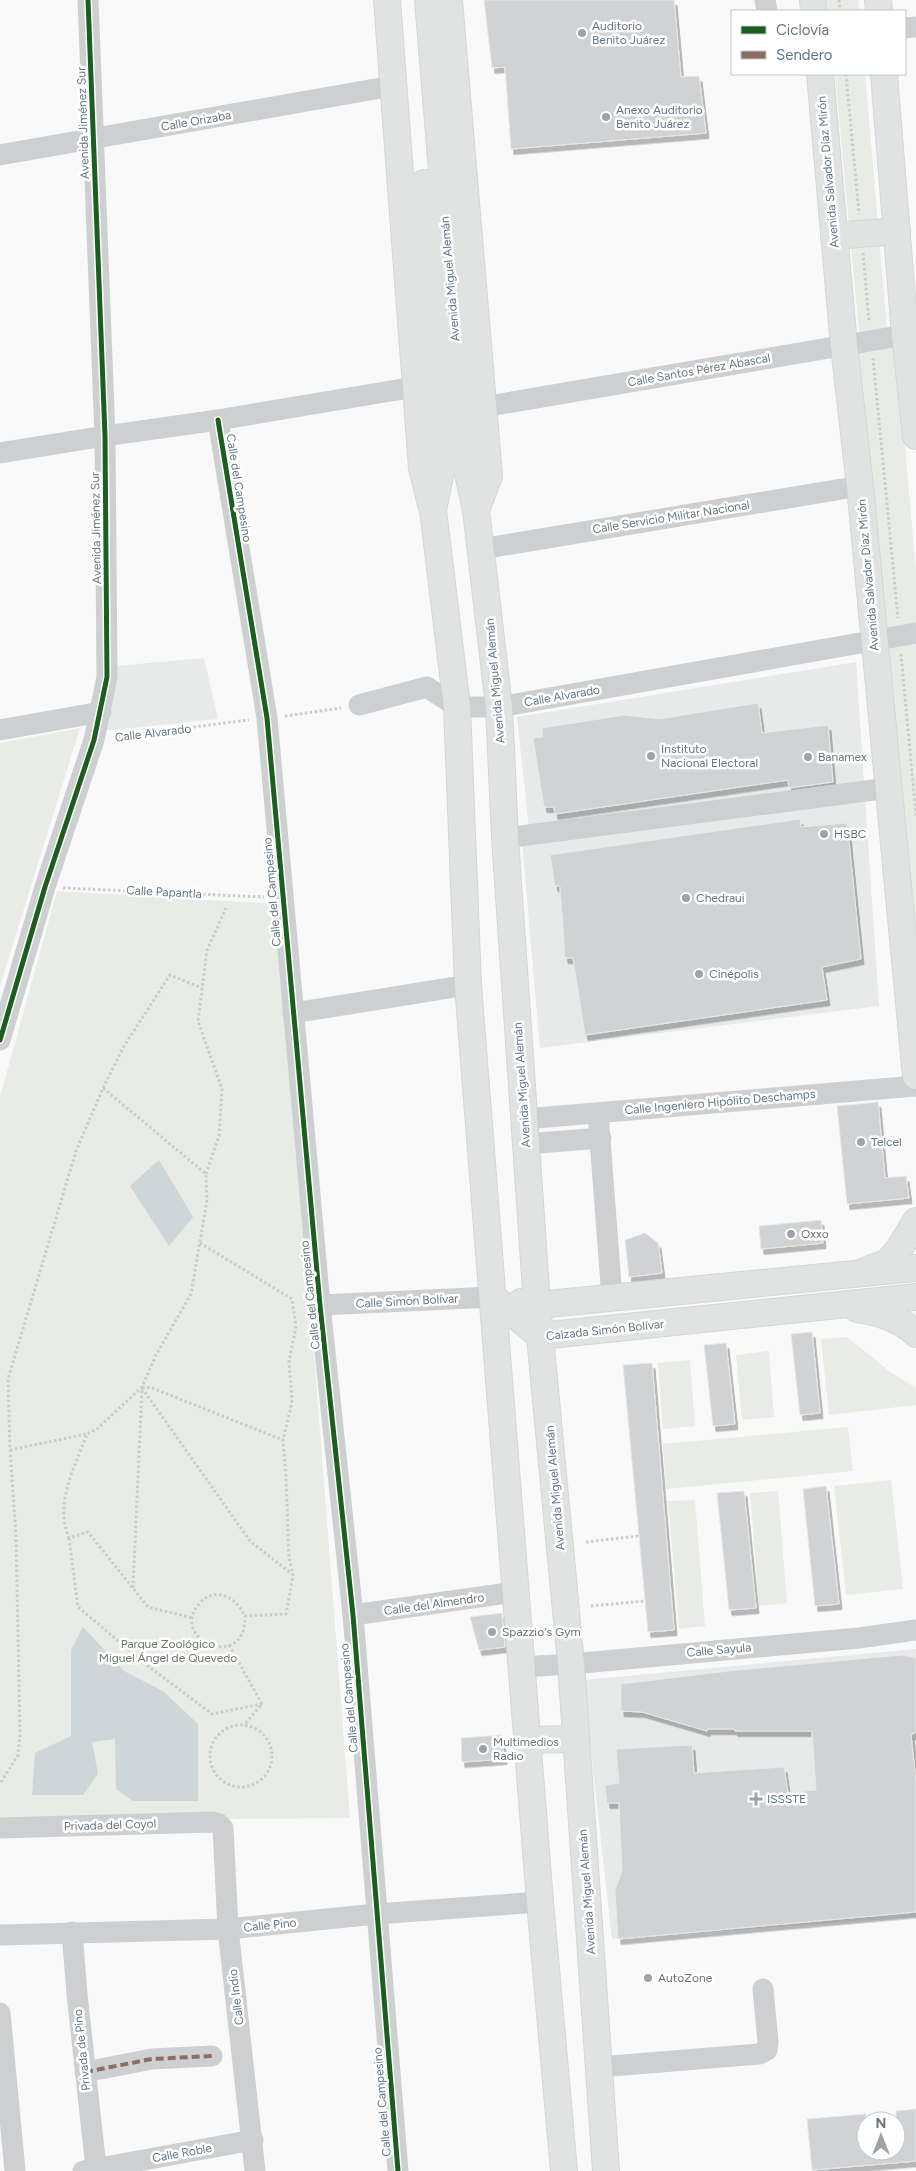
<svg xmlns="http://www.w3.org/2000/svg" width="916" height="2171" font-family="Figtree,sans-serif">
<defs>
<filter id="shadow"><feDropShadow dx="3" dy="5.5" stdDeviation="0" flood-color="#0004"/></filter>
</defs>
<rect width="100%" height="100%" fill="#f9f9f9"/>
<g fill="#e8e9e9">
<path d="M204 658 218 719 103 731 116 666Z"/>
<path d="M856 662 879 1006 540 1048 522 842 529 829 517 717Z"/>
<path d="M916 1649V1917L612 1939 583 1680Z"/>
</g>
<g fill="#e8ebe6">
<path d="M828 0H858L859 11H829Z"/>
<path d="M835 74H865L887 329 898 367 916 571V976L852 372 859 331Z"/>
<path d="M80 728 0 986V743Z"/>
<path d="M57 891 275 904 300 1174 350 1818 0 1821V1097Z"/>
<path d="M847 1337 889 1371 916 1388V1405L829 1415 821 1339Z"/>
<path d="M769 1351 774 1417 742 1420 736 1355Z"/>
<path d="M690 1360 695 1426 663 1429 658 1363Z"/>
<path d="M848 1427 853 1471 666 1489 663 1444Z"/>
<path d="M891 1480 903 1589 846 1595 834 1486Z"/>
<path d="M778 1491 787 1603 759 1606 750 1493Z"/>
<path d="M695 1500 705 1626 679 1629 668 1501Z"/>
</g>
<g fill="#ced6d9">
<path d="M159 1160 193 1217 169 1246 130 1186Z"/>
<path d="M83 1627 124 1671 163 1691 198 1724V1801H133L116 1789 115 1739 92 1742 98 1774 83 1795H32L35 1753 71 1736V1650Z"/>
</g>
<g fill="#d0d2d3" stroke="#e8e8e8" filter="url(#shadow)">
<path d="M484 0H674L681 77 699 76 706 133 511 149 505 67 492 68Z"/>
<path d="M758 703 762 733 828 725 833 782 789 788 788 780 555 814 554 807H544L533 738 543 737 542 728 625 715 659 719Z"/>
<path d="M800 819 801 827 847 823 861 959 822 967 827 1000 585 1035 573 958H565L560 886H555L550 855Z"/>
<path d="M878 1102 885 1178 906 1176 909 1198 847 1204 837 1106Z"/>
<path d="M821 1220 823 1243 761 1249 759 1226Z"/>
<path d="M645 1233 658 1243 662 1273 629 1277 625 1240Z"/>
<path d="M812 1332 820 1413 800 1415 791 1334Z"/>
<path d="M726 1343 735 1424 713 1426 704 1345Z"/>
<path d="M652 1363 674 1630 648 1632 623 1365Z"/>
<path d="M826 1486 839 1604 815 1606 803 1489Z"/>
<path d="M744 1491 756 1608 729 1610 717 1493Z"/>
<path d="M502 1613 505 1647 479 1650 470 1617Z"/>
<path d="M902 1655 916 1658V1732L911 1735 916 1782V1912L618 1939 615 1890 622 1871 619 1803H607L605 1785 619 1783 616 1749 692 1745 694 1773 784 1767 788 1793 816 1790 812 1731H735L734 1729H708L707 1731 642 1712 621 1711V1684L729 1671Z"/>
<path d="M502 1735 504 1759 462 1762 461 1738Z"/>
<path d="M916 2109V2161L812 2170 807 2119 866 2114V2151H896V2111Z"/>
</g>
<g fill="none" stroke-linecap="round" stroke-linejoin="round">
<defs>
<g id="major">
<path d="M387 0 422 468 431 504"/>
<path d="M428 0 466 464 476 510 499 707 505 838 537 1305 571 1664 606 2171"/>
<path d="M449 0 489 476 476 510"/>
<path d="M813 0 814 11"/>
<path d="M878 0 879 11"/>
<path d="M820 74 844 346 860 486 916 1076"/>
<path d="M884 74 905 335 916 436"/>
<path d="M424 183 443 462 433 510 457 707 468 985 540 1902 564 2171"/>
<path d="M834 236 897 231"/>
<path d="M867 1270 888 1262 899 1249 916 1221"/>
<path d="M493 1297 540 1336 916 1297"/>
<path d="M521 1302 537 1305 916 1268"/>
<path d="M857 1309C876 1311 903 1320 916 1334"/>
<path d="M527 1740 576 1739"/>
</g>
</defs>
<use href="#major" stroke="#d5d6d7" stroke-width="28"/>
<g stroke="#cbcccd" stroke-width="3" stroke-dasharray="2.5 2.5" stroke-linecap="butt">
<path d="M839 0 840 11"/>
<path d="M846 74 859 214"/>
<path d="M863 253 869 321"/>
<path d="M873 358 898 618"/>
<path d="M901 654 916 815"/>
<path d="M285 716 341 708"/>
<path d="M114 737 249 720"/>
<path d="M63 888 264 897"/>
<path d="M103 1088 124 1046 170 975 202 988"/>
<path d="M206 1174 219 1136 222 1089 198 1021 207 950 226 908"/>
<path d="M200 1243 292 1299 296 1326 289 1361 292 1402 283 1440"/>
<path d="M142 1387 152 1388 283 1440 286 1477 289 1558 293 1575 286 1614 245 1616C236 1597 215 1585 199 1604 168 1641 247 1672 245 1616"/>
<path d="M142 1388 250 1541 292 1574"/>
<path d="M10 1450 86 1434"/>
<path d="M69 1538 78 1607 148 1666 212 1714 262 1704"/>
<path d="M586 1542 639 1536"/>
<path d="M133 1588 142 1388"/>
<path d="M591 1606 645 1601"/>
<path d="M229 1645 262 1704 244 1725"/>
<circle cx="241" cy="1756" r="31"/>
<path d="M1 1782 18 1755 20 1734 16 1536 10 1450 8 1379 76 1151 103 1088 206 1174 207 1200 191 1294 156 1355 142 1387 97 1429 87 1434C75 1466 54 1504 69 1538L88 1532 148 1607 193 1618"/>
</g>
<g stroke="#cecfd0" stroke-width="21">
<path d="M765 0 767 11"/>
<path d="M905 28 916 27"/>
<path d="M0 155 392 86"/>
<path d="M483 407 916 333"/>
<path d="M218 420 267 718 320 1305 353 1615 398 2171"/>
<path d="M0 453 105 436 218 420 415 387"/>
<path d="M481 549 860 486"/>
<path d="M359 705 427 687 457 707H499L916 633"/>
<path d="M0 730 101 712"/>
<path d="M505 838 889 788"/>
<path d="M293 1013 468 985"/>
<path d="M0 1040 45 887 94 740 107 677 105 436 88 0"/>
<path d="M598 1113 612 1298"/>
<path d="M524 1119 916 1086"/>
<path d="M526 1144 601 1138"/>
<path d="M320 1305 493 1297"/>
<path d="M353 1615 515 1592"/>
<path d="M522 1667 571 1664 859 1638 916 1630"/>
<path d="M0 1828 213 1822 219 1824 223 1828 228 1929 255 2171"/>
<path d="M72 1932 77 1994 96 2168"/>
<path d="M0 1935 228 1929 376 1914 540 1902"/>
<path d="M0 2013 15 2171"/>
<path d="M599 2067 759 2054 767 2050 768 2042 763 1989"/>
<path d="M85 2072 152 2059 212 2056"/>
<path d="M83 2171 253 2140"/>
</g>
<use href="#major" stroke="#e1e2e2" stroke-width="26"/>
<path stroke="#8d6e63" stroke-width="4" stroke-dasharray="8 4" stroke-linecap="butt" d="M85 2072 152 2059 212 2056"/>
<defs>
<g id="cycleway">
<path d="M218 420 267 718 320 1305 353 1615 398 2171"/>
<path d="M0 1040 45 887 94 740 107 677 105 436 88 0"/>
</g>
</defs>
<use href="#cycleway" stroke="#fff" stroke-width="8"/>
<use href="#cycleway" stroke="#1b5e20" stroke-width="5"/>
</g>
<g fill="#99a4ac" stroke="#fff" stroke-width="2">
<circle cx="582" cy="33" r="5"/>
<circle cx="606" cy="117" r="5"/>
<circle cx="651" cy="756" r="5"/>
<circle cx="808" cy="757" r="5"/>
<circle cx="824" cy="834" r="5"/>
<circle cx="686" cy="898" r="5"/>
<circle cx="699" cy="974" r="5"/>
<circle cx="861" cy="1142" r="5"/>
<circle cx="791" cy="1234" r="5"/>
<circle cx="492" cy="1632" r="5"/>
<circle cx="483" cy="1749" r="5"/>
<path d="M753.5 1791.5h5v5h5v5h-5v5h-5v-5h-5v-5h5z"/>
<circle cx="648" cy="1978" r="5"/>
</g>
<g text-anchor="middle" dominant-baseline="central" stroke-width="5" stroke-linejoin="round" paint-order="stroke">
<g font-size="12" fill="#657683" stroke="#fff" text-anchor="start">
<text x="592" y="26">Auditorio<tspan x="592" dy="14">Benito Juárez</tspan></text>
<text x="616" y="110">Anexo Auditorio<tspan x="616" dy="14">Benito Juárez</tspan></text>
<text x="661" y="749">Instituto<tspan x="661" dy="14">Nacional Electoral</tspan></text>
<text x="818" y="757">Banamex</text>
<text x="834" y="834">HSBC</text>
<text x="696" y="898">Chedraui</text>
<text x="709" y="974">Cinépolis</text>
<text x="871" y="1142">Telcel</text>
<text x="801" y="1234">Oxxo</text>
<text x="502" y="1632">Spazzio's Gym</text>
<text x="493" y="1742">Multimedios<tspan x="493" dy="14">Radio</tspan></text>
<text x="767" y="1799">ISSSTE</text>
<text x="658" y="1978">AutoZone</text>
</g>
<g font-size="12" fill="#657683" stroke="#fff">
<text transform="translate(196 121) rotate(-10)">Calle Orizaba</text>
<text transform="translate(83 123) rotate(-92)">Avenida Jiménez Sur</text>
<text transform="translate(828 172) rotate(-95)">Avenida Salvador Díaz Mirón</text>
<text transform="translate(450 279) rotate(-95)">Avenida Miguel Alemán</text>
<text transform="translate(699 370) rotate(-10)">Calle Santos Pérez Abascal</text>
<text transform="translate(239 488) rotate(81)">Calle del Campesino</text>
<text transform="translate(671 517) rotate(-9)">Calle Servicio Militar Nacional</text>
<text transform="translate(96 528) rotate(-91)">Avenida Jiménez Sur</text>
<text transform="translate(868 575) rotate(-95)">Avenida Salvador Díaz Mirón</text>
<text transform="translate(495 681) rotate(-95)">Avenida Miguel Alemán</text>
<text transform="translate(562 696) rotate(-10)">Calle Alvarado</text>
<text transform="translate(153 733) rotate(-7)">Calle Alvarado</text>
<text transform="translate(164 892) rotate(3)">Calle Papantla</text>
<text transform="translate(272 892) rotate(-95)">Calle del Campesino</text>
<text transform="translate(522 1085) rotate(-94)">Avenida Miguel Alemán</text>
<text transform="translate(720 1102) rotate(-5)">Calle Ingeniero Hipólito Deschamps</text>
<text transform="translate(310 1295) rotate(-96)">Calle del Campesino</text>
<text transform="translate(407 1301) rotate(-3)">Calle Simón Bolívar</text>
<text transform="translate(605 1330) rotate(-6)">Calzada Simón Bolívar</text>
<text transform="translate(555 1488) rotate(-95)">Avenida Miguel Alemán</text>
<text transform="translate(434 1604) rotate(-8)">Calle del Almendro</text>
<text transform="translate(719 1650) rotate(-5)">Calle Sayula</text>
<text transform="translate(349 1698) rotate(-95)">Calle del Campesino</text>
<text transform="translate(110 1825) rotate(-2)">Privada del Coyol</text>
<text transform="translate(587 1892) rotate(-94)">Avenida Miguel Alemán</text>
<text transform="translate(270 1925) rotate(-6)">Calle Pino</text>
<text transform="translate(236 1997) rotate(-97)">Calle Indio</text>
<text transform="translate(82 2050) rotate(-96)">Privada de Pino</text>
<text transform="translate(382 2102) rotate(-95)">Calle del Campesino</text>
<text transform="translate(182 2153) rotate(-10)">Calle Roble</text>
</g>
<g font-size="12" fill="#687a64" stroke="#fff">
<text x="168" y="1644">Parque Zoológico<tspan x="168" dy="14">Miguel Ángel de Quevedo</tspan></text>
</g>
</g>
<rect x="731" y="10" width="175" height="65" fill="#ffffff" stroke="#c1c8cd"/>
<rect x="741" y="26" width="25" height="8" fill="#1b5e20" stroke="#c1c8cd"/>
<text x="776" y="35" font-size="15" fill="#657683">Ciclovía</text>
<rect x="741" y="51" width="25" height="8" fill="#8d6e63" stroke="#c1c8cd"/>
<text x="776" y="60" font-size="15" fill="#657683">Sendero</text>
<g transform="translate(881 2136)"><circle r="24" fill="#ffffff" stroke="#c1c8cd"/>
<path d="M0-4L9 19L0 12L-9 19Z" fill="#99a4ac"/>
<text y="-8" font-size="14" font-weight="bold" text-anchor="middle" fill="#657683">N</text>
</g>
</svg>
